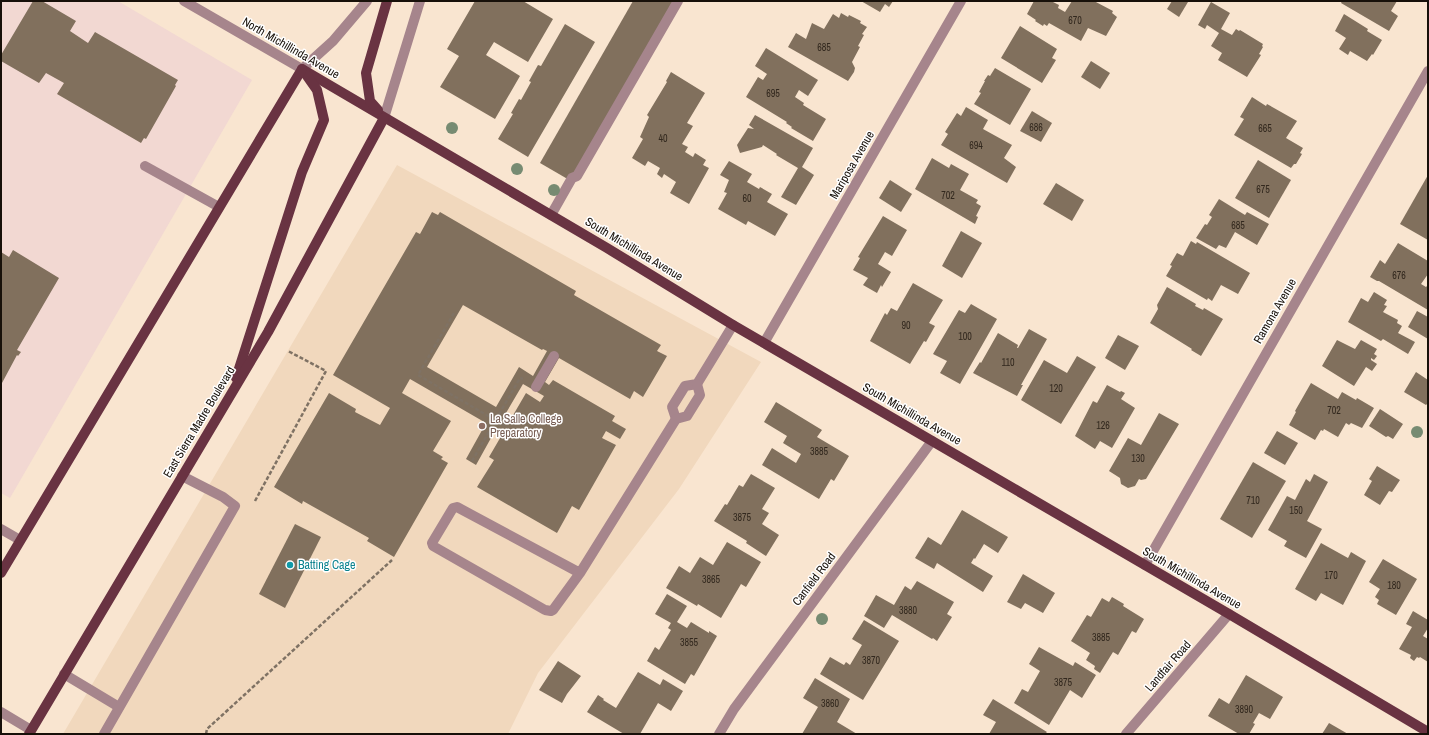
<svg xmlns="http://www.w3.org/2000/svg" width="1429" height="735" font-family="'Archivo Narrow',sans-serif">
<rect width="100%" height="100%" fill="#f9e5d0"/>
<path fill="#f2d8d2" d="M1 1H118L252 80 10 498 1 493Z"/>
<path fill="#f1d8bd" d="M397 165 761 362 679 489 538 673 508 734H63Z"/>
<g fill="#81705d" fill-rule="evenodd">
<path d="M33 1H42L76 21 70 31 88 43 95 32 178 80 175 85 176 86 146 139 144 138 141 143 57 94 64 83 46 73 39 83 1 61V55Z"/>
<path d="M475 1H523L553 19 528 62 494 42 486 55 520 76 495 119 440 87 459 56 447 49Z"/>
<path d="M633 1H673L571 181 540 163Z"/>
<path d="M861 1H893L889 7 885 4 880 12Z"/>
<path d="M1034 1H1051L1059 5 1058 8 1065 12 1072 1H1094L1113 11 1112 13 1117 17 1106 36 1088 28 1081 41 1049 23 1047 26 1044 24 1043 26 1035 21 1036 20 1027 14Z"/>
<path d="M1172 1H1186L1188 2 1179 17 1167 9Z"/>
<path d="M1342 1H1397L1391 11 1398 16 1389 31 1341 3Z"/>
<path d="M1211 2 1230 13 1221 29 1232 35 1236 29 1239 31 1240 30 1263 44 1262 46 1263 47 1259 54 1261 55 1247 77 1218 60 1222 53 1211 46 1219 33 1207 25 1205 29 1198 25Z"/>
<path d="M841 13 848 17 849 15 861 21 860 23 867 27 862 34 864 35 858 46 860 47 852 62 855 68 854 72 848 81 788 47 796 33 806 39 812 23 824 29 833 14 839 18Z"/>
<path d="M1344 14 1368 29 1367 31 1382 40 1373 55 1372 54 1367 61 1350 51 1348 55 1339 49 1346 38 1335 31Z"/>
<path d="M565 24 595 42 528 157 498 139 513 114 511 113 519 99 521 100 531 82 529 81 538 65 541 66Z"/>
<path d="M1020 26 1057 49 1052 58 1056 60 1042 83 1001 58Z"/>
<path d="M766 48 818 80 808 96 799 90 795 97 804 103 803 105 826 119 813 141 791 128 792 127 786 123 787 122 746 97 758 77 763 80 767 74 755 66Z"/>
<path d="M1091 61 1110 73 1100 89 1081 77Z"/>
<path d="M995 68 1031 89 1010 125 974 104 981 93 979 92 985 81H984L988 75 990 76Z"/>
<path d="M671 72 705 93 687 123 693 126 682 144 688 147 685 152 693 157 695 153 706 160 703 165 709 168 689 204 670 193 676 182 664 174 662 178 657 174 660 168 648 161 645 166 632 158 643 139 640 137 649 117 647 115 667 82 666 81Z"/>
<path d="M1252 97 1266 106 1267 104 1297 121 1286 138 1303 148 1300 153 1302 154 1296 164H1294L1291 168 1234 135 1244 119 1240 117Z"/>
<path d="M966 107 988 120 983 129 1012 145 1004 158 1016 167 1007 183 941 145 948 134 945 132 957 113 961 116Z"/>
<path d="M1032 111 1052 123 1041 142 1020 131Z"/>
<path d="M755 115 813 148 802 167 814 175 796 205 781 197 798 168 776 155 777 154 763 145 762 147 740 153 737 145 748 128 754 129 749 125Z"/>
<path d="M932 158 949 168 951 164 969 174 960 190 978 200 976 203 981 206 976 216 978 217 975 224 915 189Z"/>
<path d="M1258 160 1291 180 1269 218 1235 198Z"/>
<path d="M729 161 752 174 747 182 759 189 760 187 772 194 767 202 788 214 775 236 748 221 746 225 718 209 727 193 724 192 729 180 720 175Z"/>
<path d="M1428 175V240L1400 224Z"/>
<path d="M890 180 912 194 901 212 879 198Z"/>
<path d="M1056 183 1084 200 1072 221 1043 204Z"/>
<path d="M1219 199 1245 215 1247 212 1269 224 1257 245 1235 232 1226 248 1219 245 1216 249 1196 238 1205 224 1207 225 1212 217 1209 215Z"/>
<path d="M432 212 438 215 440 212 576 291 574 295 661 345 657 351 667 356 643 397 634 391 630 399 559 358 545 382 549 385 553 380 615 416 612 421 626 429 620 439 606 431 602 438 616 445 579 510 572 506 557 533 477 487 494 460 489 457 503 433 496 429 476 465 466 459 486 423 410 379 402 393 451 421 433 451 443 457 441 459 448 463 394 557 367 541 369 538 303 501 302 504 274 487 329 393 356 409 355 412 380 425 390 408 333 375 416 232 420 234ZM463 305 542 350 543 349 547 351 533 376 519 367 496 407 427 367ZM523 384 544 396 540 402 526 393 512 417 506 413Z"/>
<path d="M883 216 907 230 892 256 885 252 878 264 891 272 882 287 881 285 877 293 863 285 868 278 853 270 860 258 858 257Z"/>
<path d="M961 231 982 243 962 278 942 266Z"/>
<path d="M1191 241 1196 244 1197 242 1250 273 1238 294 1221 285 1212 301 1208 298 1207 300 1166 276 1172 266 1170 265 1177 253 1183 256Z"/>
<path d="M1398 243 1428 261V274L1421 284 1426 287 1428 285V310L1379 281H1377L1370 277 1380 260 1385 264Z"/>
<path d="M13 250 59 278 17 350 21 352 18 356 17 355 2 383 1 382V252L9 257Z"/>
<path d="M913 283 943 300 929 323 935 326 926 342 924 341 910 364 870 341 885 313 887 315 891 308 897 311Z"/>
<path d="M1167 287 1196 304 1195 306 1203 310 1204 308 1223 319 1201 356 1191 350 1192 349 1150 323 1158 309 1157 305Z"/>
<path d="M1374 292 1387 300 1384 305 1387 306 1383 312 1398 320 1397 323 1402 326 1398 333 1415 342 1408 354 1383 339 1381 341 1348 322 1361 298 1368 302Z"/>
<path d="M971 304 997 319 960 384 940 373 947 361 933 354 959 310 965 313Z"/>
<path d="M1417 311 1428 317V339L1408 327Z"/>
<path d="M1029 329 1047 339 1021 385H1023L1017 396 973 373 980 362 981 363 998 333 1018 345 1017 348H1018Z"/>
<path d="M1118 335 1139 346 1125 370 1105 358Z"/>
<path d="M1337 340 1355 349 1361 340 1377 349 1374 354 1377 356 1374 360 1371 358V360L1377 364 1372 371 1366 367 1354 386 1322 366Z"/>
<path d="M1077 356 1096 367 1061 424 1021 400 1044 360 1067 373Z"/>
<path d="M1416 372 1428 380V403L1426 405 1404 392Z"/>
<path d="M1311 383 1338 399 1342 392 1356 400 1357 398 1374 408 1362 428 1351 423 1349 425 1346 423 1338 437 1324 429 1323 431 1321 430 1315 440 1289 425 1296 412 1295 411Z"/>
<path d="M1107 385 1120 392 1121 391 1125 393 1121 399 1135 408 1112 448 1100 441 1095 449 1075 436 1093 401 1097 403Z"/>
<path d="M776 402 822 430 817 437 849 456 834 481 831 479 819 499 762 465 772 448 796 463 801 454 783 443 787 436 764 422Z"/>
<path d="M1380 409 1403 424 1393 439 1388 436 1386 437 1369 426Z"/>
<path d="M1159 413 1179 424 1146 479 1141 480 1139 479 1135 486 1128 488 1121 484 1120 478 1109 471 1128 438 1141 445Z"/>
<path d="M1277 431 1298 443 1285 465 1264 453Z"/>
<path d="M1253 462 1286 481 1252 538 1220 519Z"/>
<path d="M1377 466 1400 480 1392 492 1389 491 1380 505 1364 495 1372 481 1369 479Z"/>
<path d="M751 474 775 488 762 509 769 513 762 524 779 535 766 556 746 543 747 541 714 521 725 504 727 505 739 485 743 487Z"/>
<path d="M1314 474 1328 482 1307 521 1322 529 1306 558 1284 546 1287 541 1268 530 1287 496 1295 500 1306 479 1310 482Z"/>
<path d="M962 510 1008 537 998 553 984 544 975 559 974 558 971 563 993 576 983 592 937 563 934 569 915 558 928 537 941 545Z"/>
<path d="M295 524 321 537 285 608 259 594Z"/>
<path d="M727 542 761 562 746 587 741 584 721 618 698 604 697 606 666 588 679 566 690 573 700 557 713 565Z"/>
<path d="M1321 543 1348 558 1351 552 1366 561 1343 605 1321 593 1316 601 1295 589Z"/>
<path d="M1383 559 1417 579 1396 615 1377 604 1379 600 1375 597 1380 589 1369 582Z"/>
<path d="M1023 574 1055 593 1043 613 1025 603 1021 609 1007 602Z"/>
<path d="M917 581 954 602 947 614 952 617 937 641 933 638 932 639 892 615 884 628 864 616 876 595 894 605 905 586 911 590Z"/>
<path d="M667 594 687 606 677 622 687 628 691 622 709 633V631L717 636 694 676 691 674 685 684 647 661 655 647 659 650 671 630 668 628 671 623 655 614Z"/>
<path d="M1112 597 1124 604 1123 606 1144 619 1136 633 1132 631 1118 655 1113 652 1100 673 1094 669 1095 666 1086 660 1090 653 1071 641 1087 615 1091 617 1102 598 1109 602Z"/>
<path d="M1413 611 1428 620V628L1423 636 1428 639V662L1420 657 1419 658 1417 657 1414 661 1410 658 1411 655 1399 649 1412 627 1406 624Z"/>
<path d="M864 620 899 641 863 700 820 674 830 657 844 665 846 662 850 665 862 645 852 639Z"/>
<path d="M1039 647 1073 666 1075 662 1096 675 1082 698 1070 690 1049 725 1014 703 1022 689 1028 692 1040 671 1029 664Z"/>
<path d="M558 661 581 676 567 694 562 703 539 690Z"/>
<path d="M638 672 660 685 663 679 683 691 671 711 658 703 640 734H624L587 712 598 695 604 699 603 700 616 708Z"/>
<path d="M1246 675 1283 697 1270 719 1259 713 1253 723 1255 724 1249 734H1239L1208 716 1219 698 1229 704Z"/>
<path d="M815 678 850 699 837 722 857 734H802L818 707 803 698Z"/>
<path d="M993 699 1047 732 1045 734H989L996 722 983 715Z"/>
<path d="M1329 723 1348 734H1322Z"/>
</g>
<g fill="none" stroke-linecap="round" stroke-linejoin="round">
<g stroke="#7f7264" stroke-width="2.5" stroke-dasharray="4 2" stroke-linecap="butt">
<path d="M454 313 418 375 507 427"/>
<path d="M472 461 520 378 523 379"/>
<path d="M255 501 326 371 288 351"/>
<path d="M206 734 207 729 392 560"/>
</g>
<g stroke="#a6858c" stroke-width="10">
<path d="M145 166 219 207"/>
<path d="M551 215 572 178 577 176 678 1"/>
<path d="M676 419 672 407 685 386 697 384 733 325"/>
<path d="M1 529 20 540"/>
<path d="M580 573 457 507 453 508 432 543 433 546 545 610 551 611 553 610 580 573 676 419 687 416 700 395 697 384"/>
<path d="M64 674 119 707"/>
<path d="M104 734 235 506 223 497 182 476"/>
</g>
<path stroke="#a6858c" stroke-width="10" d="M536 387 554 356"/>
<g stroke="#a6858c" stroke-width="10">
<path d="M764 343 961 1"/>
<path d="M1145 565 1428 71"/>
<path d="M1 712 31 730"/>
<path d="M719 734 734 709 932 441"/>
<path d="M1126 734 1229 614"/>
</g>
<g stroke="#a6858c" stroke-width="10">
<path d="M184 1 302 69 333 41 367 1"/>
<path d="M384 118 420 1"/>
</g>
<g stroke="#693342" stroke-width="10">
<path d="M302 69 607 248 733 325 1229 614 1428 732"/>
<path d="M378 110 370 101 366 73 387 1"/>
<path d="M236 378 302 172 324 120 317 90 305 73"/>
<path d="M1 573 302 69"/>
<path d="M29 734 268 332 384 118"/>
</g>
</g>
<g fill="#778b72">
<circle cx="452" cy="128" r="6"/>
<circle cx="517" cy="169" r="6"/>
<circle cx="554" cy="190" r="6"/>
<circle cx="1417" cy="432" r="6"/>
<circle cx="822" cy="619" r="6"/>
</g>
<circle fill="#8d6e63" stroke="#fff" stroke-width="1.5" cx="482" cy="426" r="4"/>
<circle fill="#0f9aa8" stroke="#fff" stroke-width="1.5" cx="290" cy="565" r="4"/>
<g text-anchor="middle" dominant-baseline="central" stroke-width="3" stroke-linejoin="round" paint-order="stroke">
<g font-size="10" fill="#32281e">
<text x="1075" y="20">670</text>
<text x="824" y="47">685</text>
<text x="773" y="93">695</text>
<text x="1036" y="127">686</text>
<text x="1265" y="128">665</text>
<text x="663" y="138">40</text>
<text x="976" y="145">694</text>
<text x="1263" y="189">675</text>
<text x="948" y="195">702</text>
<text x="747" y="198">60</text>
<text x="1238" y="225">685</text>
<text x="1399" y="275">676</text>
<text x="906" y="325">90</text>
<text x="965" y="336">100</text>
<text x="1008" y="362">110</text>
<text x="1056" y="388">120</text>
<text x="1334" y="410">702</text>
<text x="1103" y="425">126</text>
<text x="819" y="451">3885</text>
<text x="1138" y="458">130</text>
<text x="1253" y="500">710</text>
<text x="1296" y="510">150</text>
<text x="742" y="517">3875</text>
<text x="1331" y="575">170</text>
<text x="711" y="579">3865</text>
<text x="1394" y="585">180</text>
<text x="908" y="610">3880</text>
<text x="1101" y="637">3885</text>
<text x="689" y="642">3855</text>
<text x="871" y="660">3870</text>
<text x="1063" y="682">3875</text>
<text x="830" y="703">3860</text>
<text x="1244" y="709">3890</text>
</g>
<g font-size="12" fill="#171009" stroke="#fff">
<text transform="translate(291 48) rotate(30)">North Michillinda Avenue</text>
<text transform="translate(852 165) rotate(-60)">Mariposa Avenue</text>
<text transform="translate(634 249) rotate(31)">South Michillinda Avenue</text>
<text transform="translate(1275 311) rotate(-60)">Ramona Avenue</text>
<text transform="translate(912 414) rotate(30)">South Michillinda Avenue</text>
<text transform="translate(199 422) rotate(-59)">East Sierra Madre Boulevard</text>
<text transform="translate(1192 578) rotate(30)">South Michillinda Avenue</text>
<text transform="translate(814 579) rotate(-53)">Canfield Road</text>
<text transform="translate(1168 666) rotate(-49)">Landfair Road</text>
</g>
<g font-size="12" fill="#785e54" stroke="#fff" text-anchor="start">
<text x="490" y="419">La Salle College<tspan x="490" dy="14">Preparatory</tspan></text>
</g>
<g font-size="12" fill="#0d838f" stroke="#fff" text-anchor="start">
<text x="298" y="565">Batting Cage</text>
</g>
</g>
<rect width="1429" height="735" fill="none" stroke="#171009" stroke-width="4"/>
</svg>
